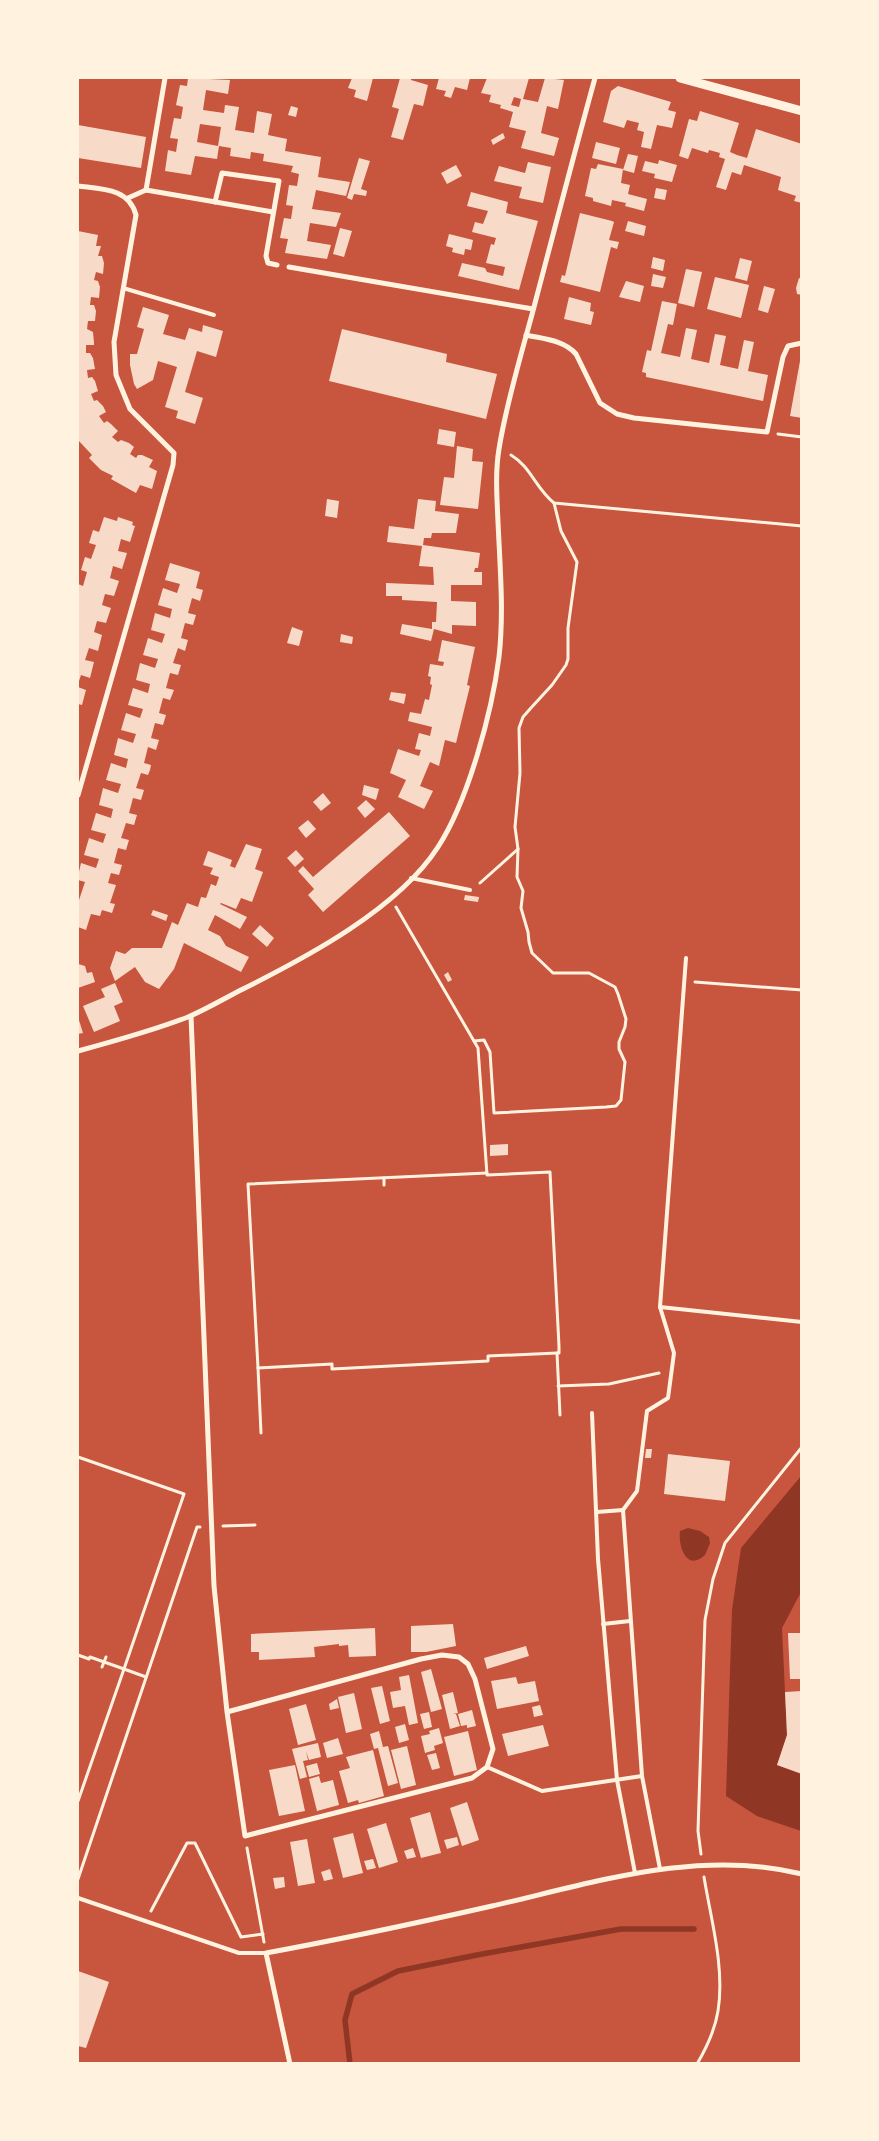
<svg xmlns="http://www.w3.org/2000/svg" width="879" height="2141" font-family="'Sofia Sans Condensed',sans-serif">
<rect width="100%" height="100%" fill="#c8553d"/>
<g fill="#8f3625">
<path d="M801 1476V1592L782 1628 787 1735 777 1765 801 1774V1831L757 1816 726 1796 732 1610 741 1548Z"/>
<path d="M688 1528 700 1531 709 1537 710 1543 705 1555C687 1572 678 1547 680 1531Z"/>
</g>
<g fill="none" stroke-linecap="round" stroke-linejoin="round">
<path stroke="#8f3625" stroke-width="5.5" d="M350 2064 345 2020 352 1994 398 1971 477 1955 621 1929H694"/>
</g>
<g fill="#f7dbc8" fill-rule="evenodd">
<path d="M188 78 230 80 228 94 206 90 203 110 224 113 225 105 239 107 235 130 254 133 257 111 272 114 268 135 287 139 285 151 321 157 318 177 350 182 346 196 316 190 312 209 341 213 336 227 310 223 307 241 331 245 327 259 285 253 288 239 280 238 284 218 291 219 293 206 286 205 289 185 297 186 299 174 291 172 293 166 263 161 264 154 251 152 250 159 230 156 231 148 219 146 217 159 195 156 191 175 165 171 168 150 176 152 178 139 170 138 174 118 181 119 183 107 176 105 180 85 187 86ZM200 124 221 127 218 146 197 142Z"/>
<path d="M352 78H373L367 101 354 97 356 90 348 88Z"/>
<path d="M400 78H411V80L428 85 423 106 414 104 403 140 391 137 399 109 392 107Z"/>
<path d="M439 78H470L467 90 455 87 451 98 444 96 446 91 436 89Z"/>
<path d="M487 78H529L523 99 538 102 545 78 564 80 558 109 547 106 541 133 559 138 554 156 521 148 526 131 509 127 513 112 500 108 501 105 489 102 491 95 481 93ZM514 97 521 99 519 107 511 105Z"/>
<path d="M618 86 671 102 668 110 676 112 672 128 657 125 651 149 641 147 644 132 637 130 639 123 627 120 624 128 603 122 611 91Z"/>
<path d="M291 106 298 108 296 117 288 115Z"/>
<path d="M700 111 739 123 730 152 737 155 747 158 756 129 802 144V203L794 201 796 196 778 190 781 177 744 165 741 175 732 172 726 190 716 187 725 159 719 157 720 153 709 150 708 153 692 148 688 159 679 156 689 119 697 121Z"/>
<path d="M78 125 146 137 141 168 78 158Z"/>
<path d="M503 133 505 138 493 145 491 140Z"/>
<path d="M596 142 620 148 616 164 592 158Z"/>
<path d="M628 154 638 156 634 173 623 170Z"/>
<path d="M359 158 370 161 361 189 367 191 366 196 354 194 352 200 347 198Z"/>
<path d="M659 160 677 165 672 182 654 178 655 174 642 171 645 161 658 164Z"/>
<path d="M528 162 551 167 543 203 519 198 522 187 494 181 499 166 525 173Z"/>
<path d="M598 164 623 169 621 183 630 185 628 194 647 199 644 211 625 206 626 203 612 200 611 206 593 201V198L585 196 591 168 596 169Z"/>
<path d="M456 165 462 176 447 184 441 173Z"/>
<path d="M656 188 667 190 665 200 654 198Z"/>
<path d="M471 192 508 202 506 213 538 221 519 290 458 276 462 263 485 268 487 272 503 276 505 267 486 263 491 244 494 245 496 238 472 232 475 222 483 224 488 211 467 206Z"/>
<path d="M580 213 612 221 614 222 609 240 619 242 617 249 611 247 600 292 560 282 562 275 565 276Z"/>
<path d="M628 221 646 226 644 236 625 231Z"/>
<path d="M340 228 352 231 344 257 333 254Z"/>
<path d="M78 231 98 235 96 246H101L98 256H102L104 263 103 274 96 272 94 280 98 281 100 287 99 298 91 297 90 305H94L96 311 95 321H88L87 329 93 332 94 343V345H86V353H90L93 358 95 369 87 370 88 378 92 377 95 381 98 391 91 394 94 401 97 400 103 406 106 412 99 416 104 423 107 421 111 424 118 431 112 437 118 442 121 440 129 443 134 447 130 454 136 458 138 455H142L153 460 149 467 157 471 152 489 140 485 136 493 111 479 113 476 101 470 89 458 92 455 78 440Z"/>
<path d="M449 234 473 240 471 250 465 249 464 255 452 252 453 248 446 246Z"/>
<path d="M653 257 665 260 663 271 651 268Z"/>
<path d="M740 258 752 261 747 281 735 278Z"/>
<path d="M686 269 702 272 694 307 678 303Z"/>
<path d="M653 274 666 277 663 288 651 286Z"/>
<path d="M715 277 749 285 741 318 707 309Z"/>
<path d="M799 278 802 279V295L797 294 796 288Z"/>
<path d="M626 281 644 286 640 302 619 297Z"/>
<path d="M764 286 775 289 768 313 758 310Z"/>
<path d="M569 297 591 303 590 311 594 312 591 325 564 319Z"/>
<path d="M662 301 677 304 673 325 668 324 661 353 680 357 686 328 697 330 691 359 709 363 715 334 726 336 720 365 738 369 744 340 754 342 748 371 768 375 763 401 646 377V373L642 372 647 350 651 351Z"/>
<path d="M143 307 169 315 163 334 185 340 189 328 202 332 203 325 223 331 216 357 197 351 185 392 203 398 195 424 176 418 178 411 165 407 177 367 158 361 153 380 137 389 134 384 130 365V354H137L144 329 137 327Z"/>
<path d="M342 329 447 354 446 362 497 374 486 419 329 381Z"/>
<path d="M800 361H802V418L790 416Z"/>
<path d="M439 429 456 432 454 447 437 444Z"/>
<path d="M457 446 473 449 472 461 483 462 478 509 440 505 444 477 454 478Z"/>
<path d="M327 499 339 501 337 518 325 516Z"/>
<path d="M418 499 436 501 435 511 459 514 456 533H432L431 538H424L423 545 480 553 478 568H475L474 572H482V585H451V601L476 602V626L452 625V634L434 629 431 641 400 634 402 624 432 629V622H436L437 602 402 600V596H386V583L434 585 433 567 419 566 422 546 387 542 389 526 414 529Z"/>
<path d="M104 517 117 521 118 517 133 522 132 525 135 526 130 542 121 539 118 551 127 553 122 569 113 566 110 578 119 581 114 596 105 594 102 605 111 608 106 623 97 621 94 632 102 635 98 651 89 648 85 660 94 662 90 678 81 675 78 684V605L79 599H78V584L83 586 87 572 81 570 85 557 91 559 96 545 89 543 93 530 99 532Z"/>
<path d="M170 563 200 572 196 588 203 590 200 601 192 598 188 613 196 615 193 625 185 623 181 638 188 640 185 651 178 648 173 663 181 665 178 675 170 673 166 688 174 690 170 700 163 698 159 713 166 715 163 725 155 723 151 738 159 740 156 750 148 747 144 763 151 765 150 770 148 775 141 773 136 788 144 790 141 800 133 798 129 813 137 815 134 825 126 823 121 838 129 840 126 850 118 848 114 863 122 865 119 875 111 873 108 883 116 885 110 903 115 904 112 913 102 910 100 916 91 914 86 930 78 927V903L85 882 78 880V876L81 863 96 868 99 859 84 855 89 838 103 843 106 834 91 830 96 813 111 818 113 809 99 805 103 788 118 793 121 784 106 780 111 763 126 768 128 759 114 755 118 738 133 743 136 734 121 730 126 713 140 718 143 709 128 705 133 688 148 693 150 684 136 680 140 663 155 668 158 659 143 655 148 638 162 643 165 634 151 630 155 613 170 618 172 609 158 605 163 588 177 593 180 584 165 580Z"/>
<path d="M292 627 303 631 299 646 287 643Z"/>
<path d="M341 634 353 637 352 644 340 642Z"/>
<path d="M442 640 475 647 467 685 470 686 456 743 445 740 439 766 430 762 420 786 433 791 424 809 398 797 406 780 390 773 398 749 419 756 421 750 415 749 419 733 430 736 432 727 408 721 410 712 421 714 425 699 429 700 432 685 430 684 431 677 428 676 430 664 443 666 444 662 438 661Z"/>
<path d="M78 687 86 690 82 705 78 704Z"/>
<path d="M391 692 406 694 404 704 389 700Z"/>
<path d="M364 785 379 789 376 800 362 795Z"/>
<path d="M323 793 331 803 321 811 313 802Z"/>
<path d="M366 800 375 809 365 818 357 808Z"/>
<path d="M389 812 410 836 323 912 308 895 314 889 298 871 303 866 313 877Z"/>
<path d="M308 820 316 829 306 838 298 828Z"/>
<path d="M246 844 262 849 255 869 263 872 252 902 241 898 236 909 221 903 220 904 247 917 240 929 215 915 208 930 220 936 226 946 249 957 241 972 184 943 174 969 159 989 145 982 135 967 115 981 110 968 116 951 125 954 132 948H162L172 922 178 925 187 903 198 907 201 897 206 898 211 884 216 886 219 877 210 874 213 868 203 865 208 851 232 860 230 866 235 868Z"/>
<path d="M296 850 304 859 295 867 287 858Z"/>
<path d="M465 895 479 897 478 902 464 900Z"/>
<path d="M153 910 168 915 166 921 151 915Z"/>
<path d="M260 925 274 938 267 947 252 934Z"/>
<path d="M78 964 85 966 87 973 92 972 95 982 78 988Z"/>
<path d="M448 972 452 980 448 982 444 975Z"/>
<path d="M115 983 123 1002 114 1006 120 1021 94 1032 83 1006 105 997 101 989Z"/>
<path d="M78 1017 83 1033 78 1034Z"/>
<path d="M508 1144V1155L490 1156V1145Z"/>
<path d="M646 1449H652L651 1458H645Z"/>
<path d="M668 1454 730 1461 725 1501 664 1494Z"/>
<path d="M453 1624 456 1646 426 1652H411V1626Z"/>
<path d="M375 1628 376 1656 349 1657 348 1645 339 1646V1644L314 1647 315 1657 259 1660V1652H251V1634Z"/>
<path d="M788 1633H802V1679H790Z"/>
<path d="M526 1646 529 1656 487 1669 484 1658Z"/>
<path d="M431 1669 442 1709 431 1712 421 1672Z"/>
<path d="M409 1675 418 1723 409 1725 405 1706 393 1708 390 1692 401 1690 399 1677Z"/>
<path d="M516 1677 518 1684 535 1681 539 1701 497 1709 491 1681Z"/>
<path d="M382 1686 390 1721 380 1724 371 1688Z"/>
<path d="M802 1691V1774L777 1765 787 1735 785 1692Z"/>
<path d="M453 1692 458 1713 453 1714H456L460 1726 450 1729 442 1695Z"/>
<path d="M354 1693 362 1729 346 1733 338 1697Z"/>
<path d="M337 1699 339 1708 330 1710 329 1704Z"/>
<path d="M306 1704 316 1740 298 1745 289 1709Z"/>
<path d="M540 1705 543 1715 534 1717 532 1707Z"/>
<path d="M472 1710 476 1726 467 1728V1725L461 1726 458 1714Z"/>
<path d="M429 1712 432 1727 424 1729 420 1714Z"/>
<path d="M405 1724 409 1740 399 1743 395 1727Z"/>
<path d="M543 1725 549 1746 508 1756 502 1734Z"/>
<path d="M439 1728 443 1743 434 1746 435 1750 425 1753 421 1736 430 1734 429 1731Z"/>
<path d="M379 1731 383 1747 388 1746 398 1783 388 1786 378 1748 374 1749 370 1734Z"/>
<path d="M468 1731 477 1770 454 1776 444 1737Z"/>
<path d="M338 1738 343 1754 327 1758 323 1743Z"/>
<path d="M318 1743 321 1757 309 1760 306 1751 308 1760 303 1761 307 1777 300 1779 292 1749Z"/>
<path d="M407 1746 416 1785 401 1789 391 1750Z"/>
<path d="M373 1750 384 1796 359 1803 358 1800 348 1803 339 1771 350 1768 346 1757Z"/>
<path d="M436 1753 440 1768 432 1770 427 1755Z"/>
<path d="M317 1763 320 1774 309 1777 306 1766Z"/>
<path d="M295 1765 305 1811 279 1816 269 1770Z"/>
<path d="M319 1776 321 1783 333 1780 339 1805 317 1811 309 1779Z"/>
<path d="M467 1802 479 1840 462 1846 450 1808Z"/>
<path d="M430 1812 441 1853 421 1858 410 1818Z"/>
<path d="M386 1823 398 1862 379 1868 367 1829Z"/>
<path d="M353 1833 363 1873 343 1878 333 1838Z"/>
<path d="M457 1837 459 1845 447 1849 444 1840Z"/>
<path d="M307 1839 315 1883 298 1886 290 1842Z"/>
<path d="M413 1848 416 1857 407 1859 404 1851Z"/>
<path d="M373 1859 376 1868 367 1870 364 1861Z"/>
<path d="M330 1869 333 1879 324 1881 321 1872Z"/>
<path d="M284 1877 285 1887 275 1889 273 1878Z"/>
<path d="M78 1971 109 1982 86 2048 78 2046Z"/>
</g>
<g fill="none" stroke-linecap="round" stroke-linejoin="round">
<g stroke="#fff3e0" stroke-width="3">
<path d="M778 434 802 437"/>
<path d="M511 455C531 467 536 489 554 503L802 526"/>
<path d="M480 883 518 849"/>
<path d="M396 907 478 1048 487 1175 550 1172 559 1346V1353H557L560 1415"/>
<path d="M695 982 802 990"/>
<path d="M474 1041 484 1040 490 1052 494 1113 606 1107 616 1106 621 1100 625 1062 619 1049V1042L625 1027 626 1019 618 994 615 987 589 973H553L532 953 529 942 528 932 521 908 523 891 517 877 518 849 515 827 520 773 519 728 523 717 530 709 552 685 566 665 568 659V628L577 562 561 531 554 503"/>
<path d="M384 1178V1185"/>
<path d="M258 1368 248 1184 487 1173"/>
<path d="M558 1386 609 1384 659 1373"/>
<path d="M261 1433 258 1368 332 1364V1369L488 1361V1356L557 1353"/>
<path d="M78 1457 184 1494 124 1669 146 1677"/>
<path d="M223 1526 255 1525"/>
<path d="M78 1655 89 1659 90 1657 124 1669 78 1801"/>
<path d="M102 1667 106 1657"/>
<path d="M247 1848 264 1942"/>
<path d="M701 1854 698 1831 705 1620 713 1579 725 1543 802 1447"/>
<path d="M78 1879 197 1527H200"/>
<path d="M151 1911 187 1843H195L241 1937 263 1934"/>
<path d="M697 2064C707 2047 715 2030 718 2011 725 1968 711 1920 704 1877"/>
</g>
<g stroke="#fff3e0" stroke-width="4">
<path d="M123 288 214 315"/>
<path d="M411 878 470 890"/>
<path d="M660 1307 802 1322"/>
<path d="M592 1413 598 1559 617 1780 635 1873"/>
<path d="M623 1510 637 1491 647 1411 668 1398 674 1353 660 1307 686 958"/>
<path d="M623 1510 642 1776 660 1869"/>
<path d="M597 1512 623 1510"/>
<path d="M603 1624 630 1621"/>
<path d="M487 1767 542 1791 642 1776"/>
<path d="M78 1898 239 1953H266"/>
</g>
<g stroke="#fff3e0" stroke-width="5">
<path d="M78 186C101 189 129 188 136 215L114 342 116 375 130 409 174 453 173 465 78 795"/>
<path d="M146 190 273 212"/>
<path d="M146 190 165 78"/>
<path d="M128 198 146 190"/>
<path d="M215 202 222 173 279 181 266 256 268 263 277 265"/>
<path d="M289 267 533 309"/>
<path d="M526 335C544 339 564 340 576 354L600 403 617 414 634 418 767 432 783 357 788 346 802 343"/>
<path d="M191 1016 214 1586 227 1712 245 1836 472 1778 487 1767 493 1749 475 1679 468 1664 459 1657 442 1655 421 1659 227 1712"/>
<path d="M78 1051C115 1041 152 1031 188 1017 207 1009 225 998 243 989 307 957 398 909 438 847 468 801 492 712 499 657 504 613 500 567 498 522 497 498 495 473 499 449 506 404 522 352 534 307 554 231 574 154 595 78"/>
<path d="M290 2064 266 1953C342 1939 417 1923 492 1906 593 1883 698 1848 802 1874"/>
</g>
<path stroke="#fff3e0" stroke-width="9" d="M680 78 802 111"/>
</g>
<rect width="879" height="2141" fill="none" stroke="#fff3e0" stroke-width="158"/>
</svg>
